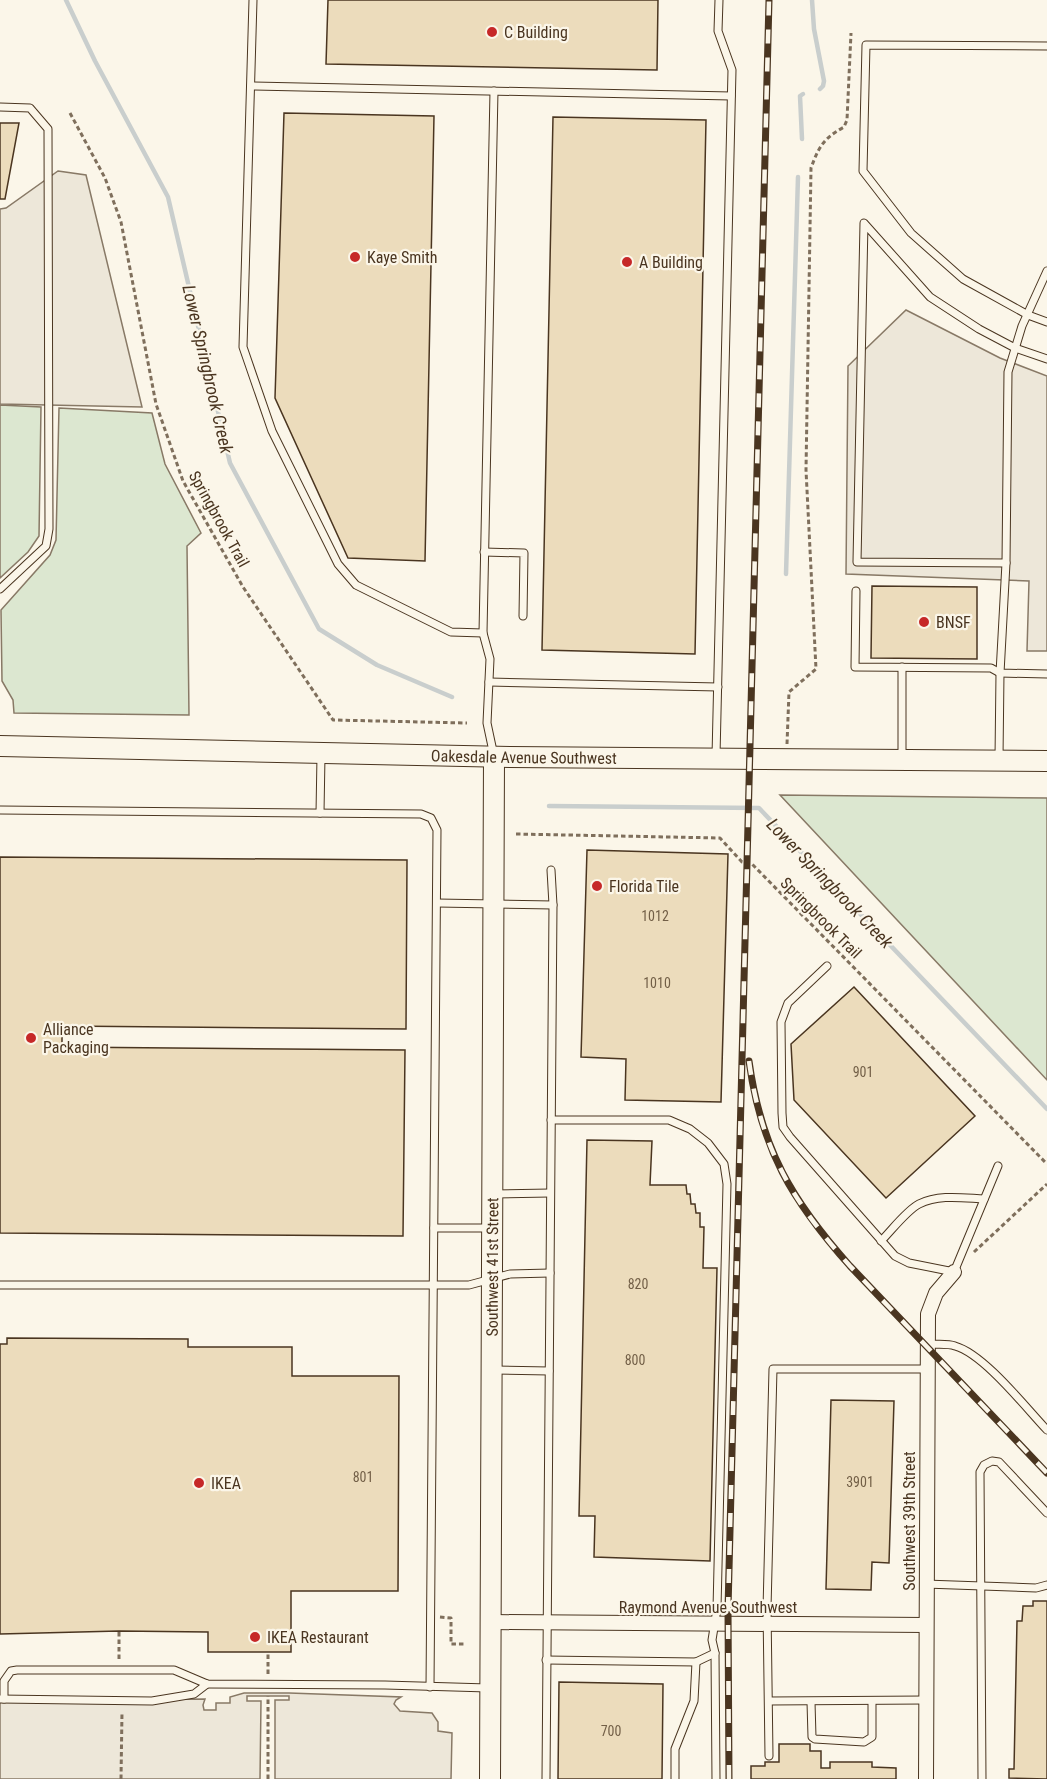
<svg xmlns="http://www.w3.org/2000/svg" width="1047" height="1779" font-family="'Roboto Condensed',sans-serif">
<rect width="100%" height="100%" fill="#fbf6e9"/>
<g fill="#dce7d0" stroke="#887966" stroke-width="1.5">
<path d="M0 405 41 407 39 536 28 552 0 578Z"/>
<path d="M59 408 152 413 165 464 201 533 187 546 189 715 14 713 13 700 2 681 1 610 50 555 56 540Z"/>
<path d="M780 795 1047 798V1080Z"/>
</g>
<g fill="#ede7d9" stroke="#887966" stroke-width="1.5">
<path d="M58 171 86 175 142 407 0 404V209L6 208Z"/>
<path d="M906 310 1000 358 1047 376V651H1027L1029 581 846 574 848 366Z"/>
<path d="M244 1693H289L401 1697 396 1700 394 1704 400 1711 432 1713 438 1722V1731L452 1733 451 1779H275V1700H289V1696H247V1701H261L260 1779H0V1701L205 1699 203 1705 204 1710H216V1703H230V1697Z"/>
</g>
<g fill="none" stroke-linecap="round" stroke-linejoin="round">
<g stroke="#c9cecd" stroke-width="4.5">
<path d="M66 0 95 61 168 197 230 463 319 629 377 665 452 697"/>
<path d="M812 0 814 29 824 81 823 86 820 89"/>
<path d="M802 139 800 96 803 94"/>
<path d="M786 574 798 177"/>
<path d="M549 806 759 808 1047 1109"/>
</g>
</g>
<g fill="#ecdcbc" stroke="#4a3520" stroke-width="1.5">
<path d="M328 0H658L657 70 326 64Z"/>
<path d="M284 113 434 116 425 561 348 558 275 398Z"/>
<path d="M553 117 706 120 695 654 542 650Z"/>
<path d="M0 123H19L5 199H0Z"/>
<path d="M872 586 977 587V659L871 658Z"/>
<path d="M587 850 728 854 721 1102 625 1100 626 1059 581 1057Z"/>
<path d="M0 857 407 860 406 1029 62 1026V1047L405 1050 403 1236 0 1233Z"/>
<path d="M854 987 975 1116 886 1198 794 1100 791 1044Z"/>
<path d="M587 1140 652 1141 650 1185H686L687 1194H690L691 1204H695L696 1213H700V1227H704L703 1268H717L710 1561 594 1557 595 1516H579Z"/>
<path d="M7 1338 188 1339V1347H292V1376H399L398 1591H291V1652H208V1632L119 1631 0 1634V1344H7Z"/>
<path d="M831 1400 894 1401 889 1563 872 1562 871 1590 826 1589Z"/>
<path d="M1033 1601H1047V1779L1009 1778V1769H1014L1017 1621H1022L1023 1606H1033Z"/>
<path d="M559 1682 663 1684 662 1779H558Z"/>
<path d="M779 1744H810V1751H821V1768H830V1762H872V1767L896 1768V1779H751V1766H765V1762H779Z"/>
</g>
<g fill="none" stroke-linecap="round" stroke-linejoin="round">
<defs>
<g id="lane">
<path d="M253 0 243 347 272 431 338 564 356 585 451 632 483 633"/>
<path d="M1047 46 866 45 863 171 911 233 963 279 1028 315 1047 322"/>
<path d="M251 86 731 96"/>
<path d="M0 107 30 108 48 129 49 529 46 546 0 589"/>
<path d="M484 552 524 553 523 616"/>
<path d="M1006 563 857 562 864 223 930 297 979 329 1015 348 1047 359"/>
<path d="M856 591 855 667 991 668 1000 673 1047 674"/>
<path d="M902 667V757"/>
<path d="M489 682 718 687"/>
<path d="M494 756 487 723 490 659 483 633 494 91"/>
<path d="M716 756 732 70 718 31 719 0"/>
<path d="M999 758 1000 673 1006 563 1008 372 1022 326 1047 271"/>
<path d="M0 810 421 814 431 818 437 830 430 1687"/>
<path d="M320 813 321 756"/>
<path d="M437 903 553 905"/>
<path d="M827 966 788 1003 781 1022 782 1113 783 1127 790 1137 895 1256 909 1263 954 1272 998 1166"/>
<path d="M551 1120H669L690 1129 708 1143 724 1164 727 1184 717 1609 712 1640 715 1653 716 1779"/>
<path d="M493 1194 550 1193"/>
<path d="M434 1228H492"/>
<path d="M881 1241C891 1231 907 1210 919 1204 939 1194 963 1198 984 1199"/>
<path d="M0 1285H469L510 1274 550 1273"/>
<path d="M927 1344C936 1345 947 1343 955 1346 984 1354 1026 1408 1047 1430"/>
<path d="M494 1370 549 1371"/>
<path d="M925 1584 1036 1588 1047 1585"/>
<path d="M546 1660 696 1662 715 1653"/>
<path d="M0 1699 152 1701 194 1694 207 1684"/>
<path d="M4 1699V1681L11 1671 17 1670H174L207 1684 385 1685 488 1688"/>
<path d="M769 1701 925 1700"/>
<path d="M811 1702 812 1737 815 1739 864 1742 872 1737V1701"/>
<path d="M769 1756 767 1609 773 1369H927"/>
<path d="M546 1779 553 905 551 870"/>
<path d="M675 1779V1749L694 1701 696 1662"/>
<path d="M982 1779 980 1472 984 1465 992 1461 999 1462 1047 1513"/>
</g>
<g id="street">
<path d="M491 1622 926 1625"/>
<path d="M926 1779 928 1314 936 1293 954 1272"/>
</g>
<g id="secondary">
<path id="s1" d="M0 746 510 757 1047 761"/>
<path id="s2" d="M490 1779 494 757"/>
</g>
</defs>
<use href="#lane" stroke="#4a3520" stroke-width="9"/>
<use href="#street" stroke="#4a3520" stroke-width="16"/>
<use href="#secondary" stroke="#4a3520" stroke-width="22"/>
<g stroke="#7f6f5c" stroke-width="3" stroke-dasharray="4.5 3" stroke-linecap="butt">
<path d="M70 113 105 178 121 222 156 404 183 481 243 587 333 720 467 723"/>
<path d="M787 744 789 692 816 669 806 470 811 168C819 146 824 138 844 127L847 120 851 33"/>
<path d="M516 834 720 838 742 862 752 864 1047 1164"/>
<path d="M974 1252 1047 1184"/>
<path d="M440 1617 451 1618V1644H466"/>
<path d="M119 1659V1631"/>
<path d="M268 1674V1652"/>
<path d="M121 1779 122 1712"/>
<path d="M268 1779V1696"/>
</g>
<use href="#lane" stroke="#fbf6e9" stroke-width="7"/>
<use href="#street" stroke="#fbf6e9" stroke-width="14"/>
<use href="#secondary" stroke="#fbf6e9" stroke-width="20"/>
<defs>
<g id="rail">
<path d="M749 1061C761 1149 792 1201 850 1266L1047 1473"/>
<path d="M729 1779 728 1609 769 0"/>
</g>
</defs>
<use href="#rail" stroke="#4a3520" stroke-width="7"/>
<use href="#rail" stroke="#fbf6e9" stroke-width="4.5" stroke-dasharray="14" stroke-linecap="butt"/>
</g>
<g fill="#c62828" stroke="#fbf6e9" stroke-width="2">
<circle cx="492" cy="32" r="6"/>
<circle cx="355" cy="257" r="6"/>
<circle cx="627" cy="262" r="6"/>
<circle cx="924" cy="622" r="6"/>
<circle cx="597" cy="886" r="6"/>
<circle cx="31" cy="1038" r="6"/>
<circle cx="199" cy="1483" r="6"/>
<circle cx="255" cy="1637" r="6"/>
</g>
<g text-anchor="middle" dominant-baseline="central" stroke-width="4.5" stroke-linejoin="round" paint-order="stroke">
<g font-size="14" fill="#725f47">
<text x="655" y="916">1012</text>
<text x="657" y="983">1010</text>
<text x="863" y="1072">901</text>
<text x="638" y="1284">820</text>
<text x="635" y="1360">800</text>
<text x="363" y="1477">801</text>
<text x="860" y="1482">3901</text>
<text x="611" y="1731">700</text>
</g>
<g font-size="16" fill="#4a3520" stroke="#fbf6e9" text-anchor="start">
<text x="504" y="32">C Building</text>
<text x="367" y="257">Kaye Smith</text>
<text x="639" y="262">A Building</text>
<text x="936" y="622">BNSF</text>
<text x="609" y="886">Florida Tile</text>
<text x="43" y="1029">Alliance<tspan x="43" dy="18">Packaging</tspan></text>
<text x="211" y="1483">IKEA</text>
<text x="267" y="1637">IKEA Restaurant</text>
</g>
<g font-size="16" fill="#4a3520" stroke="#fbf6e9">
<text transform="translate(219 519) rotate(61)">Springbrook Trail</text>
<text stroke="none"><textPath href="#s1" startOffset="524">Oakesdale Avenue Southwest</textPath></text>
<text transform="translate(821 918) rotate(45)">Springbrook Trail</text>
<text stroke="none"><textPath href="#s2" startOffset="512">Southwest 41st Street</textPath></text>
<text transform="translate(909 1521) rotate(-90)">Southwest 39th Street</text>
<text x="708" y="1607">Raymond Avenue Southwest</text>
</g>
<g font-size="18" font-style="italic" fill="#4a3520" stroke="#fbf6e9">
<text transform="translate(208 369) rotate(77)">Lower Springbrook Creek</text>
<text transform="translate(830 883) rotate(46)">Lower Springbrook Creek</text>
</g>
</g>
</svg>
